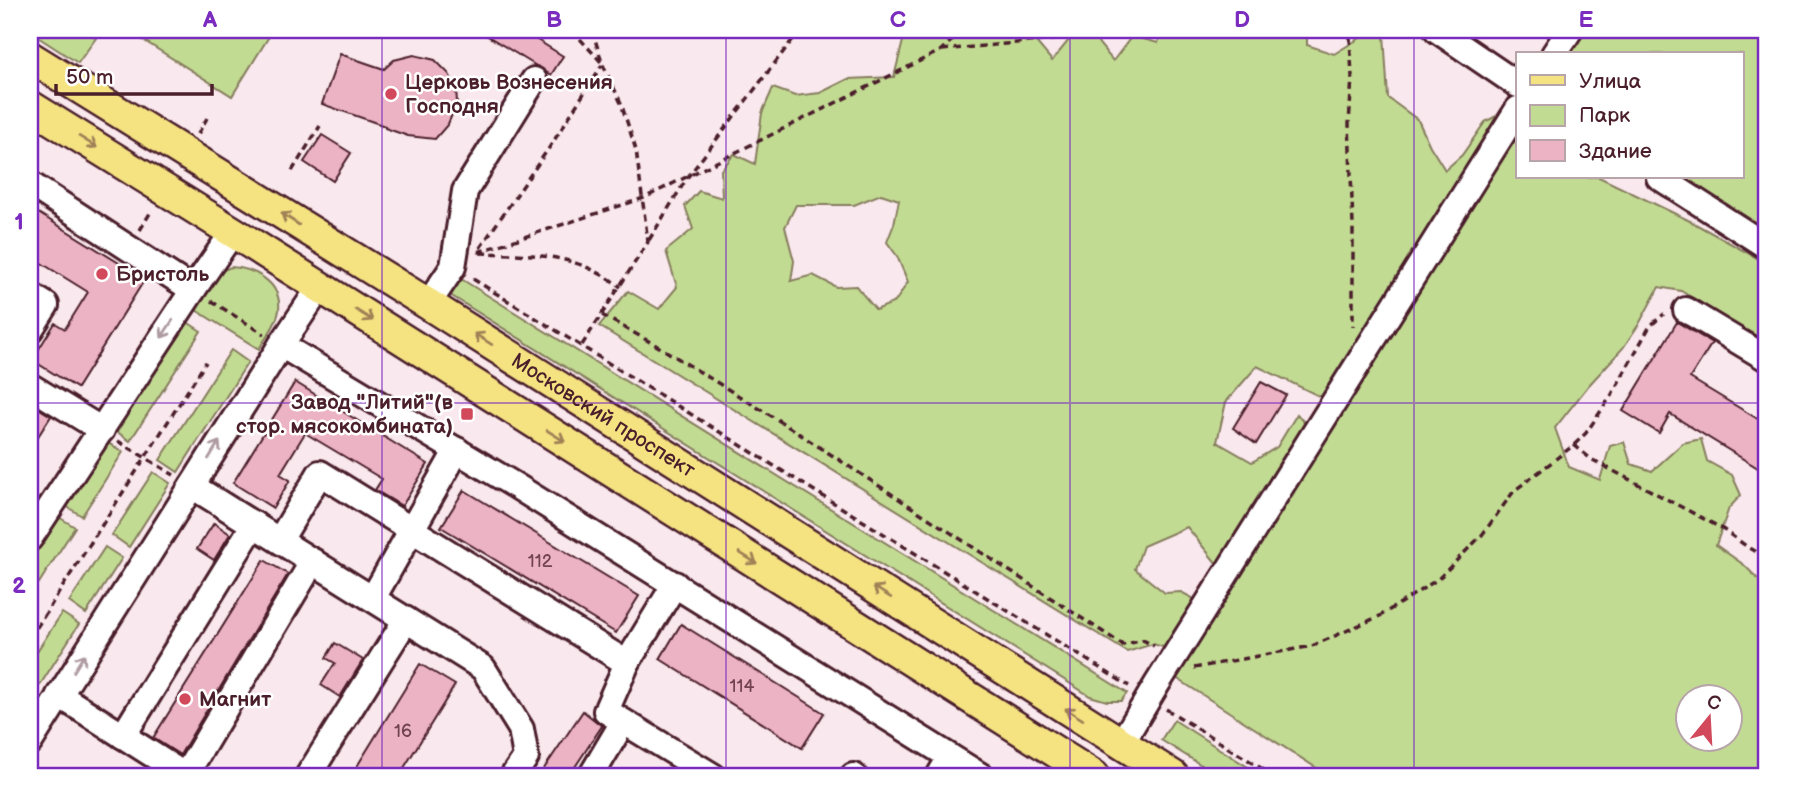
<svg xmlns="http://www.w3.org/2000/svg" width="1796" height="806" font-family="'Balsamiq Sans',sans-serif">
<rect width="100%" height="100%" fill="#f9e8ed"/>
<filter id="ink" filterUnits="userSpaceOnUse"><feTurbulence type="fractalNoise" baseFrequency=".0143" numOctaves="2"/><feDisplacementMap in="SourceGraphic" scale="14" xChannelSelector="R" yChannelSelector="G"/><feConvolveMatrix kernelMatrix="1 2 1 2 8 2 1 2 1" color-interpolation-filters="sRGB"/></filter>
<g filter="url(#ink)">
<g fill="#c2db92" stroke="#867d5e" stroke-width="2" fill-rule="evenodd">
<path d="M30 30H82L96 38 78 63 30 32Z"/>
<path d="M139 30H273L232 96 135 35Z"/>
<path d="M910 30H938L943 35 948 30 1027 31 1052 61 1077 30H1088L1113 61 1132 36 1158 43 1162 30H1307V45L1334 54 1365 35 1384 34 1388 98 1418 120 1430 146 1445 170 1462 155 1485 122 1498 115 1504 120 1327 400 1257 366 1226 402 1217 442 1252 462 1277 447 1297 414 1309 428 1221 569 1187 527 1143 546 1135 569 1165 593 1181 592 1200 602 1170 649 1153 644 1127 652 599 326 628 291 659 309 677 287 666 251 693 229 685 206 699 191 722 198 721 170 734 154 755 164 762 113 773 88 795 96 820 93 848 79 894 77 903 41ZM881 194 899 200 894 224 887 242 897 256 908 282 895 302 876 310 856 286 836 287 813 275 791 281 794 261 785 227 796 205H854Z"/>
<path d="M1574 30H1766V238L1650 177H1742V54H1559Z"/>
<path d="M1514 131 1518 134V177H1599L1690 221 1766 263V343L1681 291 1659 287 1639 324 1623 348 1589 385 1555 428 1569 467 1600 480 1610 446 1624 442 1631 464 1652 471 1683 443 1701 439 1707 461 1732 475 1741 495 1729 508 1716 545 1744 565 1766 587V776H1329L1170 674ZM1688 698H1730V740H1688Z"/>
<path d="M231 267C253 268 282 282 279 310 277 324 266 337 259 349L191 307 221 271Z"/>
<path d="M458 277 1127 693 1121 701H1107L1090 696 447 293Z"/>
<path d="M184 320 201 331 130 441 113 429Z"/>
<path d="M231 350 248 362 178 472 160 460Z"/>
<path d="M105 441 123 452 82 516 64 505Z"/>
<path d="M153 472 170 483 129 547 112 535Z"/>
<path d="M57 516 75 527 39 583 30 577V558Z"/>
<path d="M105 547 122 558 86 614 69 602Z"/>
<path d="M62 613 79 624 40 685 30 678V662Z"/>
<path d="M1174 720 1262 776H1219L1161 740Z"/>
</g>
<g fill="#ecb3c4" stroke="#4a1f2b" stroke-width="2">
<path d="M478 30H521L563 56 551 75Z"/>
<path d="M340 54 384 69 394 60 414 55 435 60 449 74 456 87 457 103 448 124 435 139 408 136 385 128V126L322 104Z"/>
<path d="M322 135 351 153 333 181 304 162Z"/>
<path d="M30 208 145 279 77 388 32 360 55 323 65 329 88 292 30 256Z"/>
<path d="M1677 322 1712 343 1690 378 1766 424V473L1670 414 1659 433 1623 411Z"/>
<path d="M295 382 428 464 402 506 375 490 382 479 305 433 280 474 290 480 273 508 233 483Z"/>
<path d="M1261 382 1286 395 1256 444 1233 428Z"/>
<path d="M30 403 51 416 30 449Z"/>
<path d="M464 490 639 596 616 633 441 527Z"/>
<path d="M214 523 230 534 214 560 197 549Z"/>
<path d="M264 560 288 574 180 755 153 738Z"/>
<path d="M681 624 824 713 802 748 660 659Z"/>
<path d="M335 643 363 660 340 697 321 685 335 663 326 658Z"/>
<path d="M420 664 455 685 399 776H351Z"/>
<path d="M583 711 602 726 569 776H539Z"/>
</g>
<g fill="none" stroke-linecap="round" stroke-linejoin="round">
<defs>
<g id="minor">
<path d="M1437 30 1518 85"/>
<path d="M1554 54 1570 30"/>
<path d="M1659 177 1766 246"/>
<path d="M30 184 193 290"/>
<path d="M30 295 46 305 30 330"/>
<path d="M428 304 453 267 465 191 534 80"/>
<path d="M1686 310 1766 358"/>
<path d="M281 345 516 486 981 776"/>
<path d="M30 386 102 430"/>
<path d="M192 486 483 668 521 729 526 757 513 776"/>
<path d="M30 538 193 290 233 232"/>
<path d="M280 540 320 473 627 663"/>
<path d="M675 584 627 663 606 711 713 776"/>
<path d="M373 598 457 450"/>
<path d="M59 695 186 776"/>
<path d="M123 736 254 524"/>
<path d="M30 742 281 345 320 287"/>
<path d="M1121 744 1157 684 1518 109"/>
<path d="M185 776 313 561"/>
<path d="M308 776 406 620"/>
<path d="M591 776 623 722"/>
<path d="M853 776H854"/>
<path d="M939 776 950 757"/>
</g>
<g id="major">
<path id="s1" d="M30 57 428 304 1173 776"/>
<path d="M30 106 233 232 1094 776"/>
</g>
</defs>
<use href="#minor" stroke="#4a1f2b" stroke-width="30"/>
<use href="#major" stroke="#4a1f2b" stroke-width="35"/>
<g stroke="#4a1f2b" stroke-width="3.5" stroke-dasharray="7 5" stroke-linecap="butt">
<path d="M572 30 602 63"/>
<path d="M1350 37 1352 77 1349 124 1353 225V327"/>
<path d="M942 50 1058 39 1112 30"/>
<path d="M198 134 207 118"/>
<path d="M292 171 320 126"/>
<path d="M140 230 152 210"/>
<path d="M649 240 687 178 800 30"/>
<path d="M480 248 553 142 602 65"/>
<path d="M478 252 644 198 940 51 964 30"/>
<path d="M480 253C536 255 573 252 621 287"/>
<path d="M473 279 1129 686"/>
<path d="M211 301 264 334"/>
<path d="M602 315 661 348 778 420 1123 645 1143 640 1154 646"/>
<path d="M582 345 648 242 636 150 621 103 603 65 592 30"/>
<path d="M118 441 174 475"/>
<path d="M1574 445 1591 459 1721 528 1749 548 1766 558"/>
<path d="M30 638 206 362"/>
<path d="M1194 668 1312 646 1380 616 1438 579 1482 535 1514 491 1574 445 1586 433 1611 396 1650 326 1664 314"/>
<path d="M1166 709 1274 776"/>
</g>
<use href="#minor" stroke="#fff" stroke-width="24"/>
<use href="#major" stroke="#f5e382" stroke-width="30"/>
</g>
<defs><path id="oneway-shaft" d="M-6 0H5M1.5-3L5.5 0L1.5 3" fill="none" stroke-width="1.6" stroke-linecap="round" stroke-linejoin="round" transform="scale(1.75)"/></defs>
<g stroke="#a08156">
<use href="#oneway-shaft" transform="translate(88 142) rotate(32)"/>
<use href="#oneway-shaft" transform="translate(290 219) rotate(-147)"/>
<use href="#oneway-shaft" transform="translate(364 315) rotate(32)"/>
<use href="#oneway-shaft" transform="translate(483 339) rotate(-148)"/>
<use href="#oneway-shaft" transform="translate(556 436) rotate(32)"/>
<use href="#oneway-shaft" transform="translate(748 558) rotate(32)"/>
<use href="#oneway-shaft" transform="translate(882 592) rotate(-148)"/>
<use href="#oneway-shaft" transform="translate(1074 714) rotate(-148)"/>
</g>
<g stroke="#ae9aa0">
<use href="#oneway-shaft" transform="translate(167 329) rotate(123)"/>
<use href="#oneway-shaft" transform="translate(214 450) rotate(-58)"/>
<use href="#oneway-shaft" transform="translate(79 663) rotate(-58)"/>
</g>
</g>
<path fill="none" stroke="#7b2cbf" stroke-width="2" stroke-opacity="0.55" d="M382 30V776M726 30V776M1070 30V776M1414 30V776M30 403H1766"/>
<g fill="#d1495b" stroke="#fff" stroke-width="2.5">
<circle cx="391" cy="94" r="7"/>
<circle cx="102" cy="274" r="7"/>
<rect x="460" y="407" width="14" height="14" rx="3.5"/>
<circle cx="185" cy="699" r="7"/>
</g>
<g text-anchor="middle" dominant-baseline="central" stroke-width="5" stroke-linejoin="round" paint-order="stroke">
<g font-size="18" fill="#724451">
<text x="540" y="561">112</text>
<text x="742" y="686">114</text>
<text x="403" y="731">16</text>
</g>
<g font-size="21" font-weight="bold" fill="#4a1f2b" stroke="#fff" text-anchor="start">
<text x="405" y="82">Церковь Вознесения<tspan x="405" dy="24">Господня</tspan></text>
<text x="116" y="274">Бристоль</text>
<text x="453" y="402" text-anchor="end">Завод "Литий"(в<tspan x="453" dy="24">стор. мясокомбината)</tspan></text>
<text x="199" y="699">Магнит</text>
</g>
<g font-size="21" fill="#4a1f2b" stroke="#fff">
<text stroke="none"><textPath href="#s1" startOffset="676">Московский проспект</textPath></text>
</g>
</g>
<rect width="1796" height="806" fill="none" stroke="#fff" stroke-width="77"/>
<rect x="1516" y="52" width="228" height="126" fill="#ffffff" stroke="#b7a5aa" stroke-width="2"/>
<rect x="1530" y="75" width="35" height="10" fill="#f5e382" stroke="#b7a5aa" stroke-width="2"/>
<text x="1579" y="88" font-size="21" fill="#4a1f2b">Улица</text>
<rect x="1530" y="105" width="35" height="21" fill="#c2db92" stroke="#b7a5aa" stroke-width="2"/>
<text x="1579" y="122" font-size="21" fill="#4a1f2b">Парк</text>
<rect x="1530" y="140" width="35" height="21" fill="#ecb3c4" stroke="#b7a5aa" stroke-width="2"/>
<text x="1579" y="158" font-size="21" fill="#4a1f2b">Здание</text>
<g transform="translate(1709 718) rotate(18)"><circle r="33" fill="#ffffff" stroke="#b7a5aa" stroke-width="2"/>
<path d="M0-5L12 26L0 18L-12 26Z" fill="#d1495b"/>
<text y="-10" font-size="19" font-weight="bold" text-anchor="middle" fill="#4a1f2b">С</text>
</g>
<path d="M56 84v10h156v-10" fill="none" stroke="#4a1f2b" stroke-width="3.5"/>
<text x="66" y="84" font-size="21" fill="#4a1f2b" stroke="#ffffff" stroke-width="5" paint-order="stroke">50 m</text>
<rect x="38" y="38" width="1720" height="730" fill="none" stroke="#7b2cbf" stroke-width="2.5"/>
<g font-size="23" text-anchor="middle" font-weight="bold" fill="#7b2cbf">
<text x="210" y="27">A</text>
<text x="554" y="27">B</text>
<text x="898" y="27">C</text>
<text x="1242" y="27">D</text>
<text x="1586" y="27">E</text>
<text x="19" y="229">1</text>
<text x="19" y="593">2</text>
</g>
</svg>
